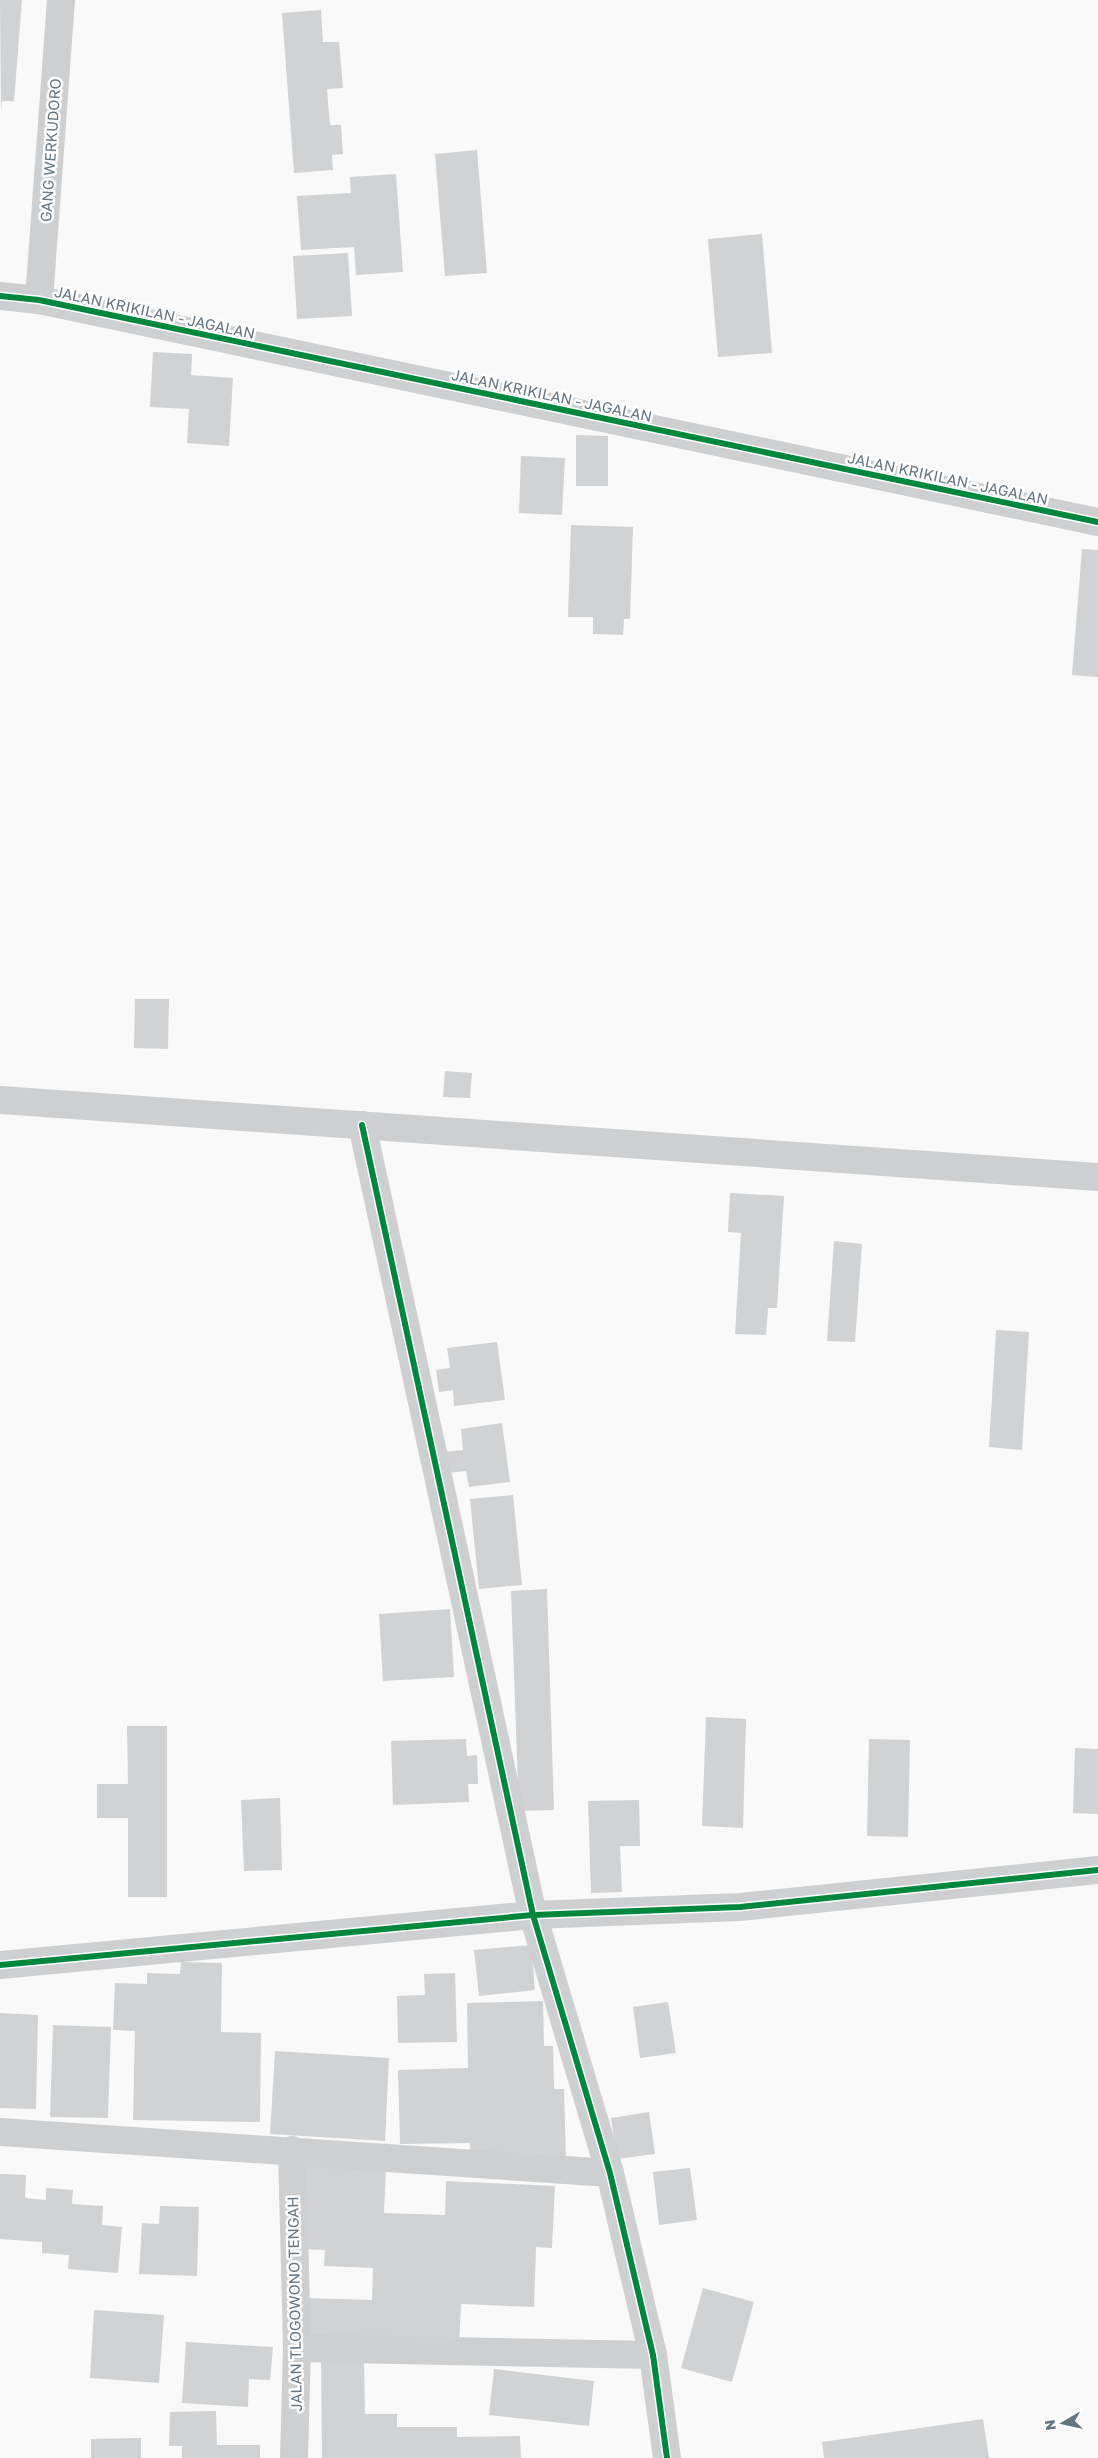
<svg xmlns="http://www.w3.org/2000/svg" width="1098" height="2458" font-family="'Golos Text',sans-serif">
<rect width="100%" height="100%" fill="#f9f9f9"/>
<g fill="#d0d2d3">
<path d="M0 0H22L14 101H2L1 111Z"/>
<path d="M321 10 323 42H339L343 88 327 89 330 125H341L343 154 332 155 333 170 294 173 282 13Z"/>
<path d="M477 150 487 273 445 276 435 154Z"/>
<path d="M396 174 403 272 356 275 354 247 301 250 297 196 351 193 350 177Z"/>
<path d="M762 234 772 353 718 357 708 239Z"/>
<path d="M348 253 352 316 297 319 293 256Z"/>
<path d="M153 352 192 354 191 375 233 378 229 446 187 443 189 409 150 407Z"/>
<path d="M576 435 608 436V486H576Z"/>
<path d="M521 456 565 458 562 515 519 513Z"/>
<path d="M571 525 633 527 630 619H624L623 635 593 634V617H568Z"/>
<path d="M1082 549 1098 550V677L1072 675Z"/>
<path d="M135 999H169L168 1049 134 1048Z"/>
<path d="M445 1071 472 1073 470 1098 443 1097Z"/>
<path d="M730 1193 784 1196 777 1308H768L766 1335 735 1334 741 1233 728 1232Z"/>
<path d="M834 1241 862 1244 855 1342 827 1341Z"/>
<path d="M996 1330 1029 1332 1022 1450 989 1447Z"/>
<path d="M497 1342 505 1400 454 1406 453 1390 439 1392 436 1370 450 1368 447 1348Z"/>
<path d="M502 1423 510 1482 469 1487 466 1471 447 1473 444 1452 463 1450 461 1429Z"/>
<path d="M513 1495 522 1585 479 1589 470 1499Z"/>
<path d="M547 1589 554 1810 519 1811 511 1591Z"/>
<path d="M450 1609 454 1677 383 1681 379 1614Z"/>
<path d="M706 1717 746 1719 743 1828 702 1826Z"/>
<path d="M127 1726H167V1897H128V1818H97V1784H128Z"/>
<path d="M466 1739 467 1756 477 1755 478 1784H468L469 1802 393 1805 391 1741Z"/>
<path d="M869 1739 910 1740 908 1837 867 1836Z"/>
<path d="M1075 1748 1098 1749V1814L1073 1813Z"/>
<path d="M280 1798 282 1870 244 1871 241 1800Z"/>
<path d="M639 1800 640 1846H620L622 1892 591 1893 588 1801Z"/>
<path d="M531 1945 535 1990 479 1996 474 1950Z"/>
<path d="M181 1962 222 1963 221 2032 261 2033 260 2122 133 2120 135 2031 113 2030 115 1983 147 1984V1973L180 1974Z"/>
<path d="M455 1973 457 2042 398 2043 397 1996 425 1995 424 1974Z"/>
<path d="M543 2001 544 2046H553L554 2089H564L566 2158 471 2160 470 2143 400 2144 398 2070 468 2068 467 2003Z"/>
<path d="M668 2002 676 2053 640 2058 633 2007Z"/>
<path d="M0 2013 38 2015 36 2109 0 2108Z"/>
<path d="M53 2025 111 2027 108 2118 50 2117Z"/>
<path d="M275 2051 389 2058 385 2141 270 2134Z"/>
<path d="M649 2112 655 2154 617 2159 611 2118Z"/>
<path d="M299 2164 386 2168 384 2213 445 2215 446 2181 555 2186 552 2248 536 2247 534 2307 461 2304 459 2347 303 2341 304 2298 372 2300 373 2268 324 2266 325 2250 296 2249Z"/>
<path d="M690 2168 697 2220 659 2225 653 2172Z"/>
<path d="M0 2174 26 2175 25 2198 46 2200V2188L73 2190 72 2204 103 2206 102 2225 122 2227 118 2273 68 2269 69 2255 42 2253V2242L0 2239Z"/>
<path d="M160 2206 199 2207 197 2276 139 2274 142 2223 159 2224Z"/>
<path d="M703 2288 754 2302 732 2382 681 2368Z"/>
<path d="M94 2310 164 2315 159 2383 90 2378Z"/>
<path d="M186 2342 273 2347 270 2380 249 2379 248 2407 182 2403Z"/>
<path d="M321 2359H364L365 2414H397V2427H457V2437L520 2436 521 2458H322Z"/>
<path d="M494 2369 594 2381 589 2426 489 2415Z"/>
<path d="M216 2411 217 2445H260V2458H182V2446H169L170 2412Z"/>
<path d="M983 2419 989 2458H824L822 2442Z"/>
<path d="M141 2438V2458H91V2439Z"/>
</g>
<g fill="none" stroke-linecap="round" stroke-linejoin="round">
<g stroke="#cecfd0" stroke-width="28">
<path d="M0 296 39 300 1098 522"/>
<path d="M39 300 61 0"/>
<path d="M0 1100 1098 1177"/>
<path d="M362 1125 533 1915 610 2173 653 2355 667 2458"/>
<path d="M0 1965 533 1915 740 1907 1098 1870"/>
<path d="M0 2132 610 2173"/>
<path d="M292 2150 297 2348 294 2458"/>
<path d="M297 2348 653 2355"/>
</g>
<defs>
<g id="cycleway">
<path d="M0 296 39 300 1098 522"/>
<path d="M362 1125 533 1915 610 2173 653 2355 667 2458"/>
<path d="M0 1965 533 1915 740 1907 1098 1870"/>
</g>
</defs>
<use href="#cycleway" stroke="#fff" stroke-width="9"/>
<use href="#cycleway" stroke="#00873e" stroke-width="6"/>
</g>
<g text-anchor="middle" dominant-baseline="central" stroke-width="5" stroke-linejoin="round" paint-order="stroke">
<g font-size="15" fill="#657683" stroke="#fff">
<text transform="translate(50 150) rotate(-86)">GANG WERKUDORO</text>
<text transform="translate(155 312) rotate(12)">JALAN KRIKILAN - JAGALAN</text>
<text transform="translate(552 395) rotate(12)">JALAN KRIKILAN - JAGALAN</text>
<text transform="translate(948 478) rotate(12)">JALAN KRIKILAN - JAGALAN</text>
<text transform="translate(294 2304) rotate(-91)">JALAN TLOGOWONO TENGAH</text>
</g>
</g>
<g transform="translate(1063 2423) rotate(261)" stroke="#ffffff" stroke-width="4" paint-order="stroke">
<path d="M0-4L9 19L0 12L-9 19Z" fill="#657683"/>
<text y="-8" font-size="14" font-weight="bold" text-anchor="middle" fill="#657683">N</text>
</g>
</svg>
